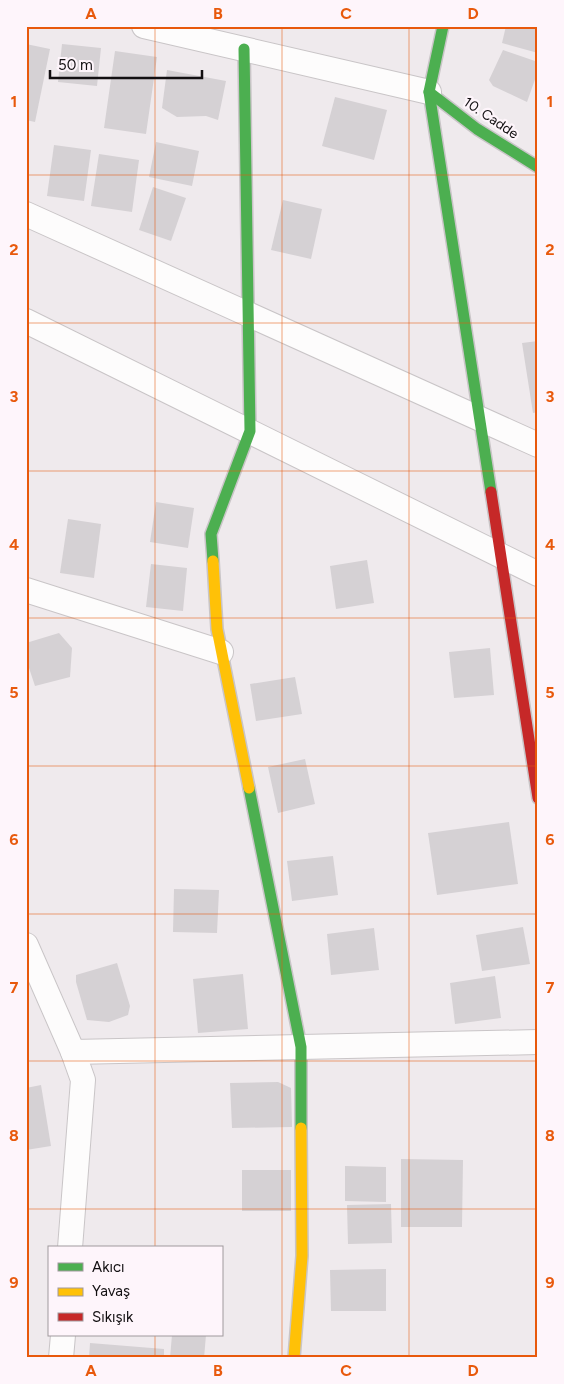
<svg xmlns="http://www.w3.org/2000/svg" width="564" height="1384" font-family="Figtree,sans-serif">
<rect width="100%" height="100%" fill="#efeaed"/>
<g fill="#d5d1d4">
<path d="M506 26H538V53L502 43Z"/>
<path d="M26 44 50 49 35 122 26 120Z"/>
<path d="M62 44 101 48 97 86 58 82Z"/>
<path d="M503 50 538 62V71L527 102 493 86 489 80Z"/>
<path d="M115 51 157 57 146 134 104 128Z"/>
<path d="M167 70 226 81 218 120 206 116 177 117 162 108Z"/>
<path d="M335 97 387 110 374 160 322 146Z"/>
<path d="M156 142 199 151 192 186 149 177Z"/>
<path d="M54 145 91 150 84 201 47 196Z"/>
<path d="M99 154 139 160 132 212 91 206Z"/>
<path d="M153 187 186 198 171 241 139 230Z"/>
<path d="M283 200 322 209 311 259 271 250Z"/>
<path d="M538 341V412L533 413 522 343Z"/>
<path d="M156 502 194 508 188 548 150 542Z"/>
<path d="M68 519 101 524 94 578 60 573Z"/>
<path d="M367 560 374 603 336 609 330 566Z"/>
<path d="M151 564 187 568 183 611 146 607Z"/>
<path d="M59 633 72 648 70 677 35 686 26 659V643Z"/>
<path d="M490 648 494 695 454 698 449 652Z"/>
<path d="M295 677 302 714 256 721 250 684Z"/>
<path d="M305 759 315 804 278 813 268 767Z"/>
<path d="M509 822 518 884 437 895 428 833Z"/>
<path d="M333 856 338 895 292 901 287 861Z"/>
<path d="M174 889 219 890 217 933 173 932Z"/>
<path d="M523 927 530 964 482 971 476 935Z"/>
<path d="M374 928 379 970 331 975 327 934Z"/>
<path d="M117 963 130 1006 128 1015 109 1022 87 1020 76 982V975Z"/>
<path d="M243 974 248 1029 198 1033 193 979Z"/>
<path d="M495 976 501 1018 455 1024 450 983Z"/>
<path d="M278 1082 291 1088 292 1127 232 1128 230 1083Z"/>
<path d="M41 1085 51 1146 26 1150V1088Z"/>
<path d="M401 1159 463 1160 462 1227H401Z"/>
<path d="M345 1166 386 1167V1202L345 1201Z"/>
<rect x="242" y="1170" width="49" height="41"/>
<path d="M391 1204 392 1243 348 1244 347 1205Z"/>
<path d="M386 1269V1311H331L330 1270Z"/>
<path d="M172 1335H206L204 1358H170Z"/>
<path d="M90 1343 164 1349V1358H89Z"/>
</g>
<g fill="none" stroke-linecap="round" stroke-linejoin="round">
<defs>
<g id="street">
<path d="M144 26 429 92"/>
<path d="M26 214 538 445"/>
<path d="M26 321 538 574"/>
<path d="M26 590 221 652"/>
<path d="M26 945 73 1052 83 1080 70 1248"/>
<path d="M73 1052 538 1042"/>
<path d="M61 1358 63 1335"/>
</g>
<g id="fast">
<path d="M443 26 429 92 491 492"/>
<path d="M429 92 477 129 538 167"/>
<path d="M213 561 211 534 250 431 244 49"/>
<path d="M249 788 301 1047V1128"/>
</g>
<g id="slow">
<path d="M213 561 217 629 249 788"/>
<path d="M294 1358 302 1256 301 1128"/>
</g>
<path id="jam" d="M491 492 538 798"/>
</defs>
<use href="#street" stroke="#c9c5c7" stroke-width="26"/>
<use href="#fast" stroke="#c9c5c7" stroke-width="14"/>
<use href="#slow" stroke="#c9c5c7" stroke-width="14"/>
<use href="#jam" stroke="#c9c5c7" stroke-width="14"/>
<use href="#street" stroke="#fdfcfc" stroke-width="24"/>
<use href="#fast" stroke="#4caf50" stroke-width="11"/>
<use href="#slow" stroke="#ffc107" stroke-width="11"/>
<use href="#jam" stroke="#c62828" stroke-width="11"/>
</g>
<path fill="none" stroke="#e8590c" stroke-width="1" stroke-opacity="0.55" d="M155 26V1248M282 26V1358M409 26V1358M26 175H538M26 323H538M26 471H538M26 618H538M26 766H538M26 914H538M26 1061H538M26 1209H538M155 1335V1358"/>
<g text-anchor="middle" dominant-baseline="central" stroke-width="4.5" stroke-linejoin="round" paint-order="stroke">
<g font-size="14" fill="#120f11" stroke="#fef5fb">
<text transform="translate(491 118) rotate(34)">10. Cadde</text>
</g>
</g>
<rect width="564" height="1384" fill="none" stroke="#fef5fb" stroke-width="55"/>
<rect x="48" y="1246" width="175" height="90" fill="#fef5fb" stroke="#a0999d"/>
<rect x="58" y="1263" width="25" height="8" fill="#4caf50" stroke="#a0999d"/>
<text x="92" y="1272" font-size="15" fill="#120f11">Akıcı</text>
<rect x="58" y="1288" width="25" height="8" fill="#ffc107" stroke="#a0999d"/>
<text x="92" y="1296" font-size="15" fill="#120f11">Yavaş</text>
<rect x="58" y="1313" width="25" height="8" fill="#c62828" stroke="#a0999d"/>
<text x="92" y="1322" font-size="15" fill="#120f11">Sıkışık</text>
<path d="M50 70v8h152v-8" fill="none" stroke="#120f11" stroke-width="2.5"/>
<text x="58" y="70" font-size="15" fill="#120f11" stroke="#fef5fb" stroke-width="4" paint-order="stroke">50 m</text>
<rect x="28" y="28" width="508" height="1328" fill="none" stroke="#e8590c" stroke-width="2"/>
<g font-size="16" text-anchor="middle" font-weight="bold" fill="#e8590c">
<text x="91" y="19">A</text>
<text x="218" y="19">B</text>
<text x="346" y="19">C</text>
<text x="473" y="19">D</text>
<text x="14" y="107">1</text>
<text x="550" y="107">1</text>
<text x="14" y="255">2</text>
<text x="550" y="255">2</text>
<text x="14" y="402">3</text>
<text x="550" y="402">3</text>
<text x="14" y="550">4</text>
<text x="550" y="550">4</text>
<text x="14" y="698">5</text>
<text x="550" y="698">5</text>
<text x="14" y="845">6</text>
<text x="550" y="845">6</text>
<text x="14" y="993">7</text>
<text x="550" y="993">7</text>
<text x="14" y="1141">8</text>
<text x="550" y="1141">8</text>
<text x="14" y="1288">9</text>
<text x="550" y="1288">9</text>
<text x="91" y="1376">A</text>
<text x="218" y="1376">B</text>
<text x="346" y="1376">C</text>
<text x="473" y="1376">D</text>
</g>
</svg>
